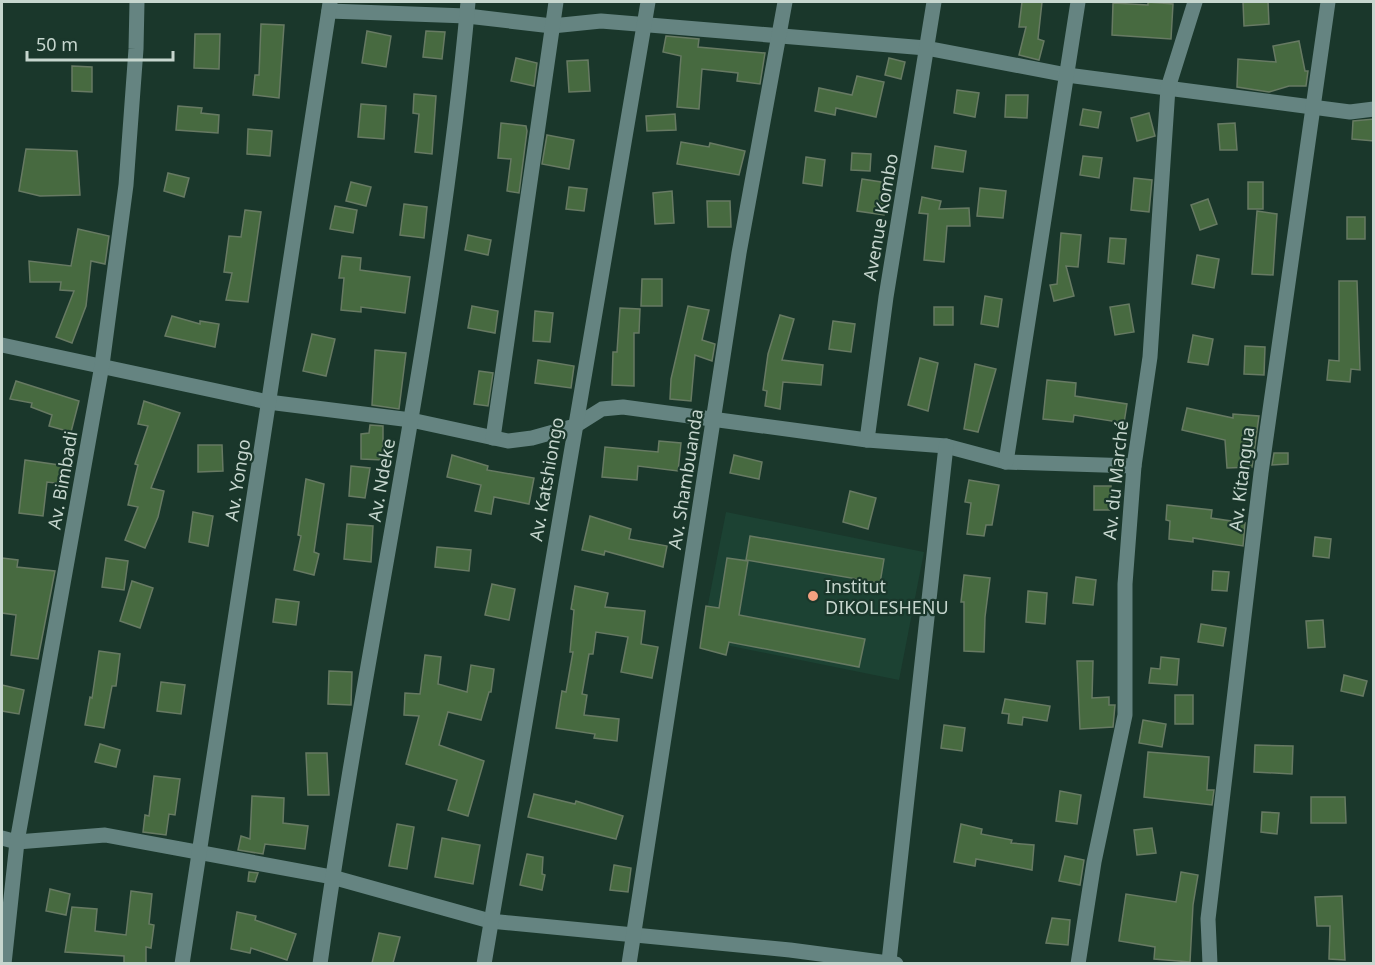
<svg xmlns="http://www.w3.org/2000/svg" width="1375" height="965" font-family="'Noto Sans',sans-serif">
<rect width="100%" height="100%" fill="#1a372b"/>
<path fill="#1c4233" d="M726 512 924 552 899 680 701 640Z"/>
<g fill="#476a40" stroke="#677a63" stroke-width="1.5">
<path d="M1022 2H1042L1038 39 1044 41 1039 60 1019 55 1026 27H1019Z"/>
<path d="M1148 2 1173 4 1171 39 1112 35 1113 3 1148 5Z"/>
<path d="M1243 2H1268L1269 24 1244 26Z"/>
<path d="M261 24 284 25 279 98 253 95 255 75H259Z"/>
<path d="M367 31 391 36 386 67 362 63Z"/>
<path d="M426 31 445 32 442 59 423 57Z"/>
<path d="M195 34H220L219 69 194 68Z"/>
<path d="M666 36 699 39 698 47 765 53 760 84 737 81 738 73 702 69 699 109 677 107 681 56 663 52Z"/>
<path d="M1299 41 1305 71H1308L1306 86H1289L1269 92 1237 87 1238 59 1276 62 1273 46Z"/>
<path d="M516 58 537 63 534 86 511 81Z"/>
<path d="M889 58 905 62 901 79 885 75Z"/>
<path d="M588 60 590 91 569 92 567 61Z"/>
<path d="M72 66 92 67V92L72 91Z"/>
<path d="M857 76 884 82 876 117 836 108 835 115 815 111 819 88 852 95Z"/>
<path d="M957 90 979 93 975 117 954 113Z"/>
<path d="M414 94 436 96 432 154 415 152 419 114 413 113Z"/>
<path d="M1006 95H1028L1027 118 1005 117Z"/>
<path d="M361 104 386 106 384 139 358 137Z"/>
<path d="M178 106 202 108 201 113 219 115 218 133 176 130Z"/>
<path d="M1083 109 1101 112 1098 128 1080 125Z"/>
<path d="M1149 113 1155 136 1137 141 1131 118Z"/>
<path d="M675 114 676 130 647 131 646 116Z"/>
<path d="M1374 119V141L1352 139 1353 121Z"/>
<path d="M501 123 526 126 527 131 519 193 507 191 511 159 498 158Z"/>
<path d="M1235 123 1237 150H1220L1218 124Z"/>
<path d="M248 129 272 131 270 156 247 154Z"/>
<path d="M547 135 574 140 569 169 542 164Z"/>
<path d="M681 142 709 147 710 143 745 151 739 175 677 164Z"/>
<path d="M935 146 966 151 963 172 932 168Z"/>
<path d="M26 149 77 151 80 195 40 196 19 191Z"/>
<path d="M852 153 871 154 870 171 851 170Z"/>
<path d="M1083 156 1102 158 1099 178 1080 175Z"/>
<path d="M806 157 825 160 822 186 803 183Z"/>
<path d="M168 173 189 178 184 197 164 191Z"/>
<path d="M1134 178 1152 180 1149 212 1131 210Z"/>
<path d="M862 179 888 183 884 215 857 211Z"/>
<path d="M351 182 371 187 366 206 346 201Z"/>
<rect x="1248" y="182" width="15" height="27"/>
<path d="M569 187 587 189 584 211 566 209Z"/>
<path d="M980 188 1006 191 1003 218 977 216Z"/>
<path d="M672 191 674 223 655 224 653 193Z"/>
<path d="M922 197 941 201 939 209 969 208 970 226H947L944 262 924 260 928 214 919 213Z"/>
<path d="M1208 199 1217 224 1200 230 1191 205Z"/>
<path d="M707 201H730L731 227H708Z"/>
<path d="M404 204 427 207 424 238 400 235Z"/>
<path d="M335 206 357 210 353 233 330 229Z"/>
<path d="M245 210 261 212 248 302 226 300 232 273 224 272 229 236 241 237Z"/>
<path d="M1257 211 1277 214 1273 275 1252 274Z"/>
<rect x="1347" y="217" width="18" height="22"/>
<path d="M78 229 109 236 105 264 91 261 86 306 72 343 56 337 74 291 60 290 61 282H30L29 261 71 266Z"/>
<path d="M1061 233 1081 235 1078 267 1066 266 1074 296 1054 301 1050 285 1057 284Z"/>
<path d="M468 235 491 240 488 255 465 250Z"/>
<path d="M1110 238 1126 239 1124 264 1108 262Z"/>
<path d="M1197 255 1219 259 1214 288 1192 284Z"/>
<path d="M342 256 361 258 360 270 410 277 405 313 361 307V312L341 310 344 278H339Z"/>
<path d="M642 279H662V306H641Z"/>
<path d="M1339 281H1357L1360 370 1351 369 1350 382 1327 380 1329 360 1339 361Z"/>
<path d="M985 296 1002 299 998 327 981 324Z"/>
<path d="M1129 304 1134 332 1115 335 1110 307Z"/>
<path d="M472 306 498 311 495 333 468 328Z"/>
<path d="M688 306 709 310 702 340 715 344 712 361 695 355 691 401 670 399 671 379Z"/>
<rect x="934" y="307" width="19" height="18"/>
<path d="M620 308 640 309 639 333H634V386L612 385 613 352H617Z"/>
<path d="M535 311 553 313 550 342 533 341Z"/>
<path d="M780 315 794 319 782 360 823 365 821 385 783 382 780 409 765 406 767 391 763 390 768 354Z"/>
<path d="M172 316 200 324V321L219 324 215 347 165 336Z"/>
<path d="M833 321 855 324 851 352 829 349Z"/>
<path d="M312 334 335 339 326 376 303 371Z"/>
<path d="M1193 335 1213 339 1208 365 1188 362Z"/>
<path d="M1245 346 1265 347 1264 375 1244 374Z"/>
<path d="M375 350 406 353 399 409 372 405Z"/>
<path d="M920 358 938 363 928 411 908 405Z"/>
<path d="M538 360 574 366 571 388 535 383Z"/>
<path d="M975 364 996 369 978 432 964 429Z"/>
<path d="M479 371 493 373 488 406 474 404Z"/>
<path d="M1047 380 1076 383 1075 396 1127 404 1124 423 1074 415 1073 422 1043 419Z"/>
<path d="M16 381 79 401 71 432 49 426 52 415 31 407 32 403 10 399Z"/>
<path d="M144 401 180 413 151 488 164 491 158 517 145 548 125 540 138 507 128 505 138 465 135 464 148 426 138 424Z"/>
<path d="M1187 408 1233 418V414L1259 416 1252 467 1227 468 1225 440 1182 430Z"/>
<path d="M370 425 383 426V460L361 459V434L369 433Z"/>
<path d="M659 441 681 443 678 471 638 466 637 480 602 477 605 447 658 452Z"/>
<path d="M198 445H222L223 471 198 472Z"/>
<path d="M1274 453H1288V464L1272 465Z"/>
<path d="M452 455 488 466 487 470 534 478 529 504 494 497 491 514 475 511 481 485 447 477Z"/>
<path d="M734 455 762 462 759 479 730 473Z"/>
<path d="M25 460 66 466 64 484 47 482 43 516 19 513Z"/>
<path d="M351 466 370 468 365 498 349 496Z"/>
<path d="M306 479 324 484 314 552 319 554 314 575 294 570 301 536 298 535Z"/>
<path d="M969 480 999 485 992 525H986L984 536 967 534 971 503 965 502Z"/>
<rect x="1094" y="486" width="17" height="24"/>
<path d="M850 491 876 498 868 529 843 522Z"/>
<path d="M1167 505 1212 510 1211 518 1245 523 1243 546 1193 538V542L1169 539 1170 521 1166 520Z"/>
<path d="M193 512 213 516 208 546 189 542Z"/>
<path d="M590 516 631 529 629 539 667 546 663 567 605 551 604 555 582 550Z"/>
<path d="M347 524 373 526 371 562 344 559Z"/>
<path d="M750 536 884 559 880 583 746 560Z"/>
<path d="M1315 537 1331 539 1329 558 1313 556Z"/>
<path d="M437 547 471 550 469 571 435 567Z"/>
<path d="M2 558 18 560 17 567 55 571 38 659 11 655 16 615 2 613Z"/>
<path d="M106 558 128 561 124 590 102 587Z"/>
<path d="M727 558 748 561 739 615 865 639 859 667 729 642 726 655 700 648 706 606 719 608Z"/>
<path d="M1213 571 1229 572 1227 591 1212 590Z"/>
<path d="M964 575 990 578 985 617 984 652 964 651V602H961Z"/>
<path d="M1076 577 1096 580 1093 605 1073 603Z"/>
<path d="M132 581 153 588 140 628 120 621Z"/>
<path d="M492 584 515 589 509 620 485 615Z"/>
<path d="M575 586 608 593 605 607 645 611 641 644 658 647 652 678 621 672 628 637 596 632 593 654H589L582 694 587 695 584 715 619 719 617 741 594 738 595 734 556 728 562 691 566 692 573 652H570L574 610 571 609Z"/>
<path d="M1028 591 1047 593 1045 624 1026 622Z"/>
<path d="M276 599 299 602 296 625 273 622Z"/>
<path d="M1323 620 1325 647 1308 648 1306 621Z"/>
<path d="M1201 624 1226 628 1223 646 1198 642Z"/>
<path d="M99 651 120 654 116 686H112L104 728 85 725 90 697 92 698Z"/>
<path d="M425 655 441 657 438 684 467 692 471 665 494 669 491 692H489L481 720 448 712 439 745 484 761 468 816 448 810 457 780 406 764 419 716 404 715 405 693 420 694Z"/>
<path d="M1161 657 1179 659 1177 685 1149 683 1151 668 1160 669Z"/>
<path d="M1077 661H1093L1092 698 1109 697V705H1115L1113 727 1080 729Z"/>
<path d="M329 671 352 672 351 705 328 704Z"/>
<path d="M1344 675 1367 681 1363 696 1341 691Z"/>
<path d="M161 682 185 685 181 714 157 711Z"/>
<path d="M2 685 24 690 19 714 2 711Z"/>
<rect x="1175" y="695" width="18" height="29"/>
<path d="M1005 699 1050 706 1047 721 1023 717 1022 725 1008 723 1009 714 1002 713Z"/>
<path d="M1143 720 1166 724 1162 747 1139 743Z"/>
<path d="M944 725 965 728 962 751 941 748Z"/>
<path d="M100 744 120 750 116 767 95 762Z"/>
<path d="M1255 745 1293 746 1292 774 1254 772Z"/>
<path d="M1148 752 1209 757 1207 790H1214L1212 805 1144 797Z"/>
<path d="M306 753H327L329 795H308Z"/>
<path d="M154 776 180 779 175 815 169 814 166 835 143 832 145 815 149 816Z"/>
<path d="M1060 791 1081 795 1077 824 1056 821Z"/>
<path d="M534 794 575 804 576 801 623 816 616 839 528 817Z"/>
<path d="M252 796 284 798 283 823 308 826 305 849 265 844 263 854 238 850 241 836 250 839Z"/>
<path d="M1311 797H1345L1346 823H1311Z"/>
<path d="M1262 812 1279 813 1277 834 1261 832Z"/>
<path d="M397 824 414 827 407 869 389 866Z"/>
<path d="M961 824 982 829 981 834 1012 840 1011 843 1034 845 1032 870 976 859 975 866 954 862Z"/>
<path d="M1152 828 1156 853 1137 855 1134 830Z"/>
<path d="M442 838 480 845 473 884 435 877Z"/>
<path d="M527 854 543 857 542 874 545 875 542 890 520 885Z"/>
<path d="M1065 856 1084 860 1080 885 1059 881Z"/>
<path d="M614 865 631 868 628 892 610 890Z"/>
<path d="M249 872 258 873 255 882 248 881Z"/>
<path d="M1181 872 1198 875 1193 905 1190 962 1154 959 1155 947 1119 941 1126 894 1176 902Z"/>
<path d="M50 889 70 894 66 915 46 911Z"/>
<path d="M131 891 152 894 149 924 154 925 151 948 146 947V963H124V956L65 952 72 907 97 909 95 931 126 935Z"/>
<path d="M1342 896 1345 960 1329 959 1330 926H1317L1315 897Z"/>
<path d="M237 912 256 916 255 920 296 934 287 960 251 948 250 953 231 949Z"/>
<path d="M1052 918 1070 920 1068 945 1046 943Z"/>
<path d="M379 933 400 937 393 963H372Z"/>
</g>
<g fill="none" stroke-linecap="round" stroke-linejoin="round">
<g stroke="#658481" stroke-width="15">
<path d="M329 11 467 16 552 26 601 21 926 48 1067 75 1350 112 1374 109"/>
<path d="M2 345 268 402 411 420 508 441 532 438 575 426 602 409 623 407 867 440 946 446 1006 462 1134 466"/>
<path d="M493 438 556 2"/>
<path d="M867 440 886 297 934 2"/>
<path d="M1006 462 1078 2"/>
<path d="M2 838 17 842 105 835 332 877 490 921 790 950 896 964"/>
<path d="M889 961 946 446"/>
<path d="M4 964 17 842 102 365 126 185 136 49 137 2"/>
<path d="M182 964 330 3"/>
<path d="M320 964C365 642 439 325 468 2"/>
<path d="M484 964 648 2"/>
<path d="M629 964 739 253 785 2"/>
<path d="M1078 964 1094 862 1125 715V584L1134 466 1150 357 1168 88 1195 2"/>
<path d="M1210 964 1208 919 1261 473 1328 2"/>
</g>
</g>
<circle fill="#f2a080" stroke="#1a372b" stroke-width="2" cx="813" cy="596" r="6"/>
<g text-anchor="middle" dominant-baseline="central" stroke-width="4.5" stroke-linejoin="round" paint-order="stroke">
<g font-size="18" fill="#c6d6ce" stroke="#1a372b">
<text transform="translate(880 217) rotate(-80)">Avenue Kombo</text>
<text transform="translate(546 479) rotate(-80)">Av. Katshiongo</text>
<text transform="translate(685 479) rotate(-81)">Av. Shambuanda</text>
<text transform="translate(1241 479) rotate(-83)">Av. Kitangua</text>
<text transform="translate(62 480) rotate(-80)">Av. Bimbadi</text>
<text transform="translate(237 480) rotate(-81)">Av. Yongo</text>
<text transform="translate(381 480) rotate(-80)">Av. Ndeke</text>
<text transform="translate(1115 480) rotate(-84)">Av. du Marché</text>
</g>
<g font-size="18" fill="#c6d6ce" stroke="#1a372b" text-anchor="start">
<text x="825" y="586">Institut<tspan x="825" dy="21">DIKOLESHENU</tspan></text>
</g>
</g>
<rect width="1375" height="965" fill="none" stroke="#c6d6ce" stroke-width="6"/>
<path d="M27 51v9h146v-9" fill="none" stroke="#c6d6ce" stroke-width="3"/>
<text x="36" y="51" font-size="18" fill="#c6d6ce" stroke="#1a372b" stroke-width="4.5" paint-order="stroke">50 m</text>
</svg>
